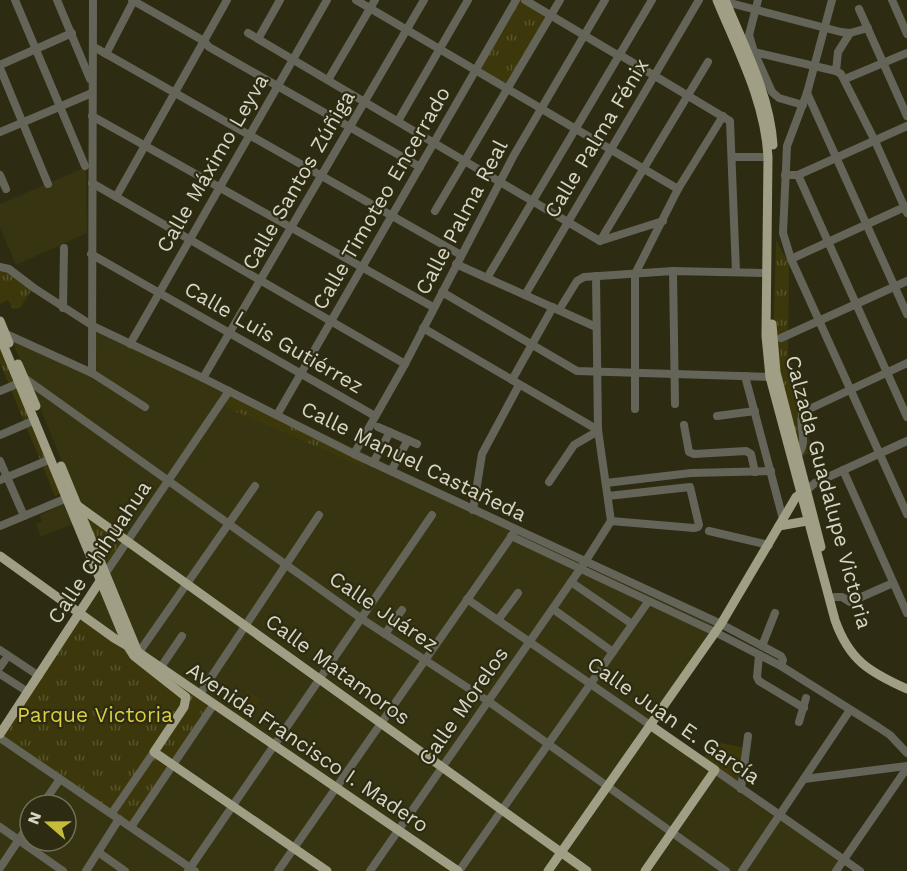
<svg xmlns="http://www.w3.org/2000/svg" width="907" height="871" font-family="'Work Sans',sans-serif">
<defs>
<pattern id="park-tufts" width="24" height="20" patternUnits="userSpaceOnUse" patternTransform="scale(1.5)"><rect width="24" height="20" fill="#3c380b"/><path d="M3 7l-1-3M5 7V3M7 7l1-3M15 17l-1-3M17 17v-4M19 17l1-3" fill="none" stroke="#57542d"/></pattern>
</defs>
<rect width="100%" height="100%" fill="#2d2b11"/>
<g fill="#373411" fill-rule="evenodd">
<path d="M86 167 87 233 16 265 0 228V204Z"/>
<path d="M93 324 721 622 649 724 844 858 835 871H0V736L107 570 8 331 91 370ZM30 805H66V841H30Z"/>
<path d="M65 503 73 524 41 537 36 524 42 521 40 515Z"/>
</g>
<path fill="#3c380b" d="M247 691 261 699 246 721 232 711Z"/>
<g fill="url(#park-tufts)">
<path d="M515 0H527L551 15 508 89 474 68Z"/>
<path d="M776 240 789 264 788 354 810 406 805 429 814 451 799 458 773 350Z"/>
<path d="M0 263 34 286 20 308 13 309 8 300 0 304Z"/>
<path d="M0 349 64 492 55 496 0 363Z"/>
<path d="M229 390 356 454 368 469 219 404Z"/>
<path d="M76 503 127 541 105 573Z"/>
<path d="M81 611 215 702 131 825 0 737Z"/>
<path d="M715 742 747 748 742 789 702 760Z"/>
</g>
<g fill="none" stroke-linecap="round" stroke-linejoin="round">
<g stroke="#656458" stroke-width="8">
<path d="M15 0 85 166"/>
<path d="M57 0 90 79"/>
<path d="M132 0 204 41 209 47 420 167"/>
<path d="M356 0 678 189"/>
<path d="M525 0 614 53 620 55 730 121 736 272"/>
<path d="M758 0 749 35 754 52 772 92 779 98 803 105"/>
<path d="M832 0 807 93 787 146 783 233 791 259 907 514"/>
<path d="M892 0 907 34"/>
<path d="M726 2 841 32 850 33 868 28"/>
<path d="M859 9 907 116"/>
<path d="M248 33 600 241 663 221"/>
<path d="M258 39 280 0"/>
<path d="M94 47 461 255"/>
<path d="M754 52 836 71 841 74 875 141 907 213"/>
<path d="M106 54 134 0"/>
<path d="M0 65 72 33"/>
<path d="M0 68 48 184"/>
<path d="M836 71 838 52 850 33"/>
<path d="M845 79 907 53"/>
<path d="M328 80 375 0"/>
<path d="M807 93 907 314"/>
<path d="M92 116 433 307"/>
<path d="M398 121 468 0"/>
<path d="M0 132 92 93"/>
<path d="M732 157H768"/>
<path d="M0 175 6 189"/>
<path d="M785 175H798L907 126"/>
<path d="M798 175 907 417"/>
<path d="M92 183 405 364"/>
<path d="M116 197 227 0"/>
<path d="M435 211 560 0"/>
<path d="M600 241 708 62"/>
<path d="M91 254 375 416"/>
<path d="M791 259 907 206"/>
<path d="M456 264 596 327"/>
<path d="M0 267 9 269 34 288 93 326 203 378 354 454 721 624 781 656 783 660 781 666"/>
<path d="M673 271 675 404"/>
<path d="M487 278 652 0"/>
<path d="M442 292 577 371 770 377"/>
<path d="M525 295 699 0"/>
<path d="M63 308 64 248"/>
<path d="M559 310 577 281 584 277 673 271 766 273"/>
<path d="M423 328 598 430"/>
<path d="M6 334 92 373 145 407"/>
<path d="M781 338 907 281"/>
<path d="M130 344 327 0"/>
<path d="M92 373 93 0"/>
<path d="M745 376 783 519"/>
<path d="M23 377 362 619 488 701 726 871"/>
<path d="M203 378 424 0"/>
<path d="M512 380 553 307"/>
<path d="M0 391 19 383"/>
<path d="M635 409V274L678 189 723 116"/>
<path d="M277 415 516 0"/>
<path d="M717 416 755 411"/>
<path d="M684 425 689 452 694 454 746 451 751 454 755 472"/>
<path d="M378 427 417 444"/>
<path d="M0 435 35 420"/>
<path d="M354 454 405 364 514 155 605 0"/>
<path d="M797 455C810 443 797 425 803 412L907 363"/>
<path d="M0 461 24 516"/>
<path d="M373 463 390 432"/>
<path d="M843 470 907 613"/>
<path d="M391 471 408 440"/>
<path d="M0 480 51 459"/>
<path d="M549 482 574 445 598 431"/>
<path d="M606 483 691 473 771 471"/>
<path d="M807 490 815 483 907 441"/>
<path d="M608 496 690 487 699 525 698 527 694 528 611 521"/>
<path d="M473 510 482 454 519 385"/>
<path d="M0 526 67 498"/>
<path d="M709 531 769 545"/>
<path d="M511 536 715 632 781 666 878 727 890 735 907 753"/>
<path d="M105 574 229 391"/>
<path d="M571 582 632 624"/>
<path d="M835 597H842L850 602 893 583"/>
<path d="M467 599 650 725"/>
<path d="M553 609 613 652"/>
<path d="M498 620 518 593"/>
<path d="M385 634 402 610"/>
<path d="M762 646 775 613"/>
<path d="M0 650 39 676"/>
<path d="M135 655 142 648 255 486"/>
<path d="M759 655 757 677 759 681 804 708"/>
<path d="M0 667 5 660"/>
<path d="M161 667 182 636"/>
<path d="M0 674 28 692"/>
<path d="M200 694 319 515"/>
<path d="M799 722 806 698"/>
<path d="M0 738 195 871"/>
<path d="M715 770 860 871"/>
<path d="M804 779 907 766"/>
<path d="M741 789 748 736"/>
<path d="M42 805 60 779"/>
<path d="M112 813 154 752"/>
<path d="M0 827 63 871"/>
<path d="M131 827 214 704"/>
<path d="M98 852 125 871"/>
<path d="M0 868 30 823"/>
<path d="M86 871 119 819"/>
<path d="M188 871 432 515"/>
<path d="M278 871 513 534"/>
<path d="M370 871 585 562 611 521 598 430 596 276"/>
<path d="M459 871 648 602"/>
<path d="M742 871 850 710"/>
<path d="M836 871 907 768"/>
</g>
<g stroke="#a09e85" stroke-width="9">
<path d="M717 0C738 51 765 101 768 157L766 336 770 377 835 620C849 660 869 672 907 689"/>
<path d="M725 0C744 46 770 95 773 145"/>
<path d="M0 321 9 343"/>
<path d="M772 324 776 372 821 547"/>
<path d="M0 337 127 645 134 656 186 697 184 707 154 752 327 871"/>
<path d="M18 364 36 406"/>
<path d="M61 466 137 650"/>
<path d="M67 498 587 871"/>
<path d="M779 526 807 521"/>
<path d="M0 556 114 638 138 652 458 871"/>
<path d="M0 734 102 578"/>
<path d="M548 871 721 624 796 497 804 491"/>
<path d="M645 871 715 770 650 725"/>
</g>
</g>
<g text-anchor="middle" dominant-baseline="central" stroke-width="4.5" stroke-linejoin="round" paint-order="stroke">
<g font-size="21" fill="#d6d6c6" stroke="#2d2b11">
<text transform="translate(596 138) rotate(-59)">Calle Palma Fénix</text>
<text transform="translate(212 163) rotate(-60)">Calle Máximo Leyva</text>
<text transform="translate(298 180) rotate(-60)">Calle Santos Zúñiga</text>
<text transform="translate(381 198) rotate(-60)">Calle Timoteo Encerrado</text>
<text transform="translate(461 217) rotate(-62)">Calle Palma Real</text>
<text transform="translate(274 337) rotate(30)">Calle Luis Gutiérrez</text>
<text transform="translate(414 461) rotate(26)">Calle Manuel Castañeda</text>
<text transform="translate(829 492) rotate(75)">Calzada Guadalupe Victoria</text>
<text transform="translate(99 552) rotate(-56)">Calle Chihuahua</text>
<text transform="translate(384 611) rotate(34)">Calle Juárez</text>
<text transform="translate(338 669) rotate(36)">Calle Matamoros</text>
<text transform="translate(463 706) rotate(-55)">Calle Morelos</text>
<text transform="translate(674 720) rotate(35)">Calle Juan E. García</text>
<text transform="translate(308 747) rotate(34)">Avenida Francisco I. Madero</text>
</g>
<g font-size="21" fill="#d9cd40" stroke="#2d2b11">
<text x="95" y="714">Parque Victoria</text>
</g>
</g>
<g transform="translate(48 823) rotate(290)"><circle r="28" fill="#2d2b11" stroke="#716f59" stroke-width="1.5"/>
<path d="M0-4.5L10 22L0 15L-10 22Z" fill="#c6bc3c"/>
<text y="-9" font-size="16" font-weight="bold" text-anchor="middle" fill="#d6d6c6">N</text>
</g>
</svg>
